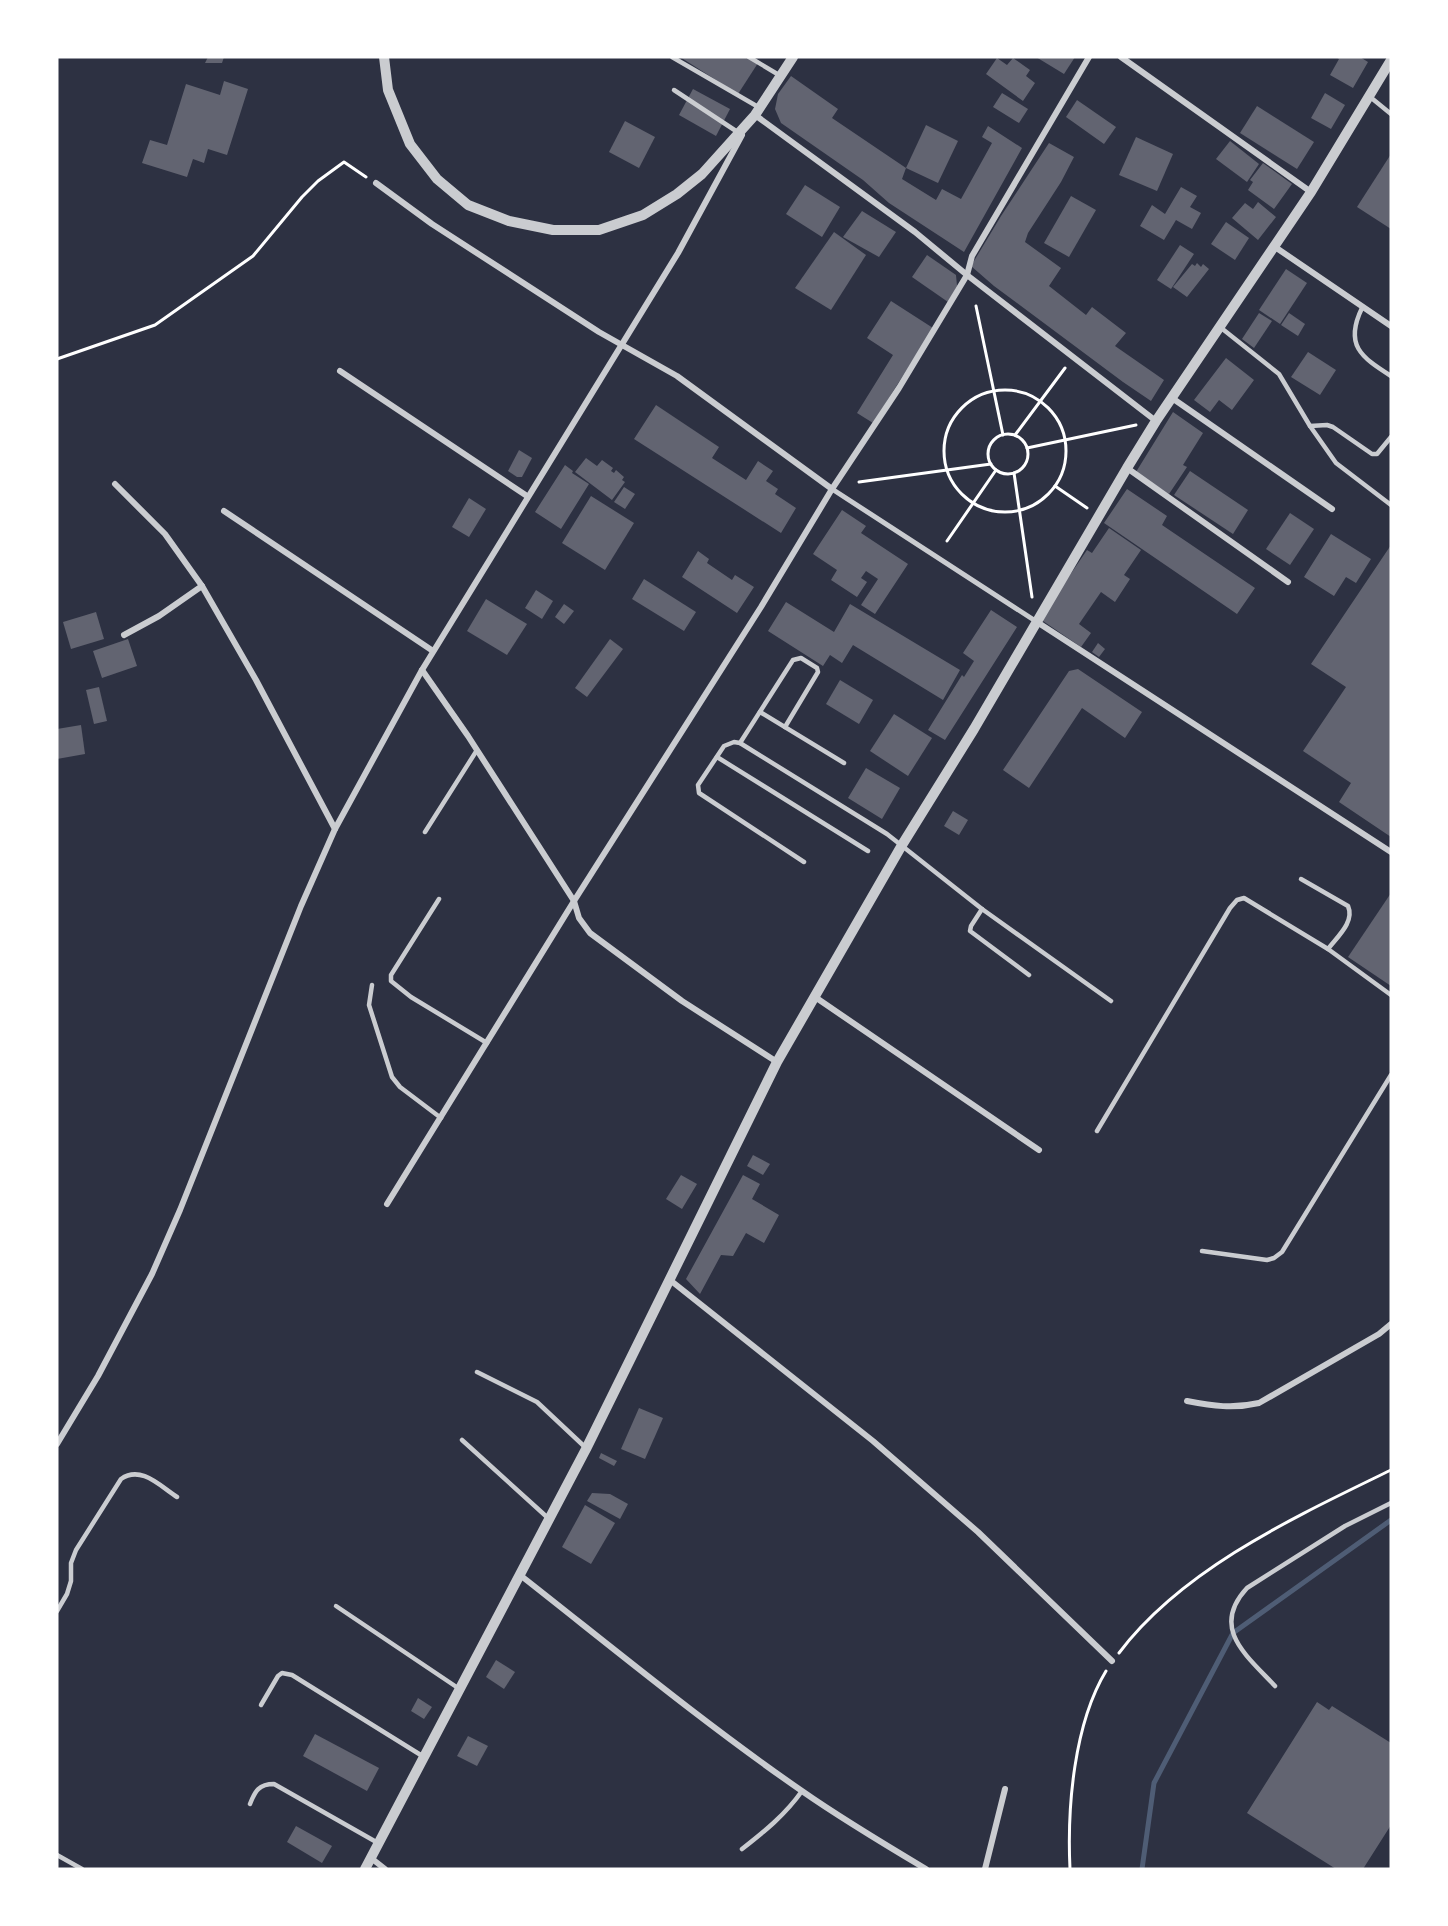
<svg xmlns="http://www.w3.org/2000/svg" width="1448" height="1926" font-family="Cabin,sans-serif">
<rect width="100%" height="100%" fill="#2d3142"/>
<g fill="none" stroke-linecap="round" stroke-linejoin="round">
<path stroke="#4f5d75" stroke-width="5" d="M1142 1869 1154 1783 1233 1633 1391 1520"/>
</g>
<g fill="#626471">
<path d="M208 57H224L222 63H205Z"/>
<path d="M680 57H749L758 63 738 94Z"/>
<path d="M1036 57H1075L1064 74Z"/>
<path d="M1336 57H1360L1368 62 1353 88 1330 75 1339 59Z"/>
<path d="M997 58 1007 65 1013 58 1030 70 1026 76 1035 83 1023 101 986 74Z"/>
<path d="M791 76 838 109 832 118 906 168 902 179 936 200 942 189 961 199 992 143 982 137 988 126 1022 148 964 252 889 203 863 180 781 123 775 109 778 94Z"/>
<path d="M224 81 248 89 227 155 208 149 204 163 193 159 187 177 142 163 150 140 167 145 186 84 220 95Z"/>
<path d="M693 89 730 109 716 136 679 115Z"/>
<path d="M1002 93 1028 109 1019 123 993 107Z"/>
<path d="M1325 93 1345 105 1331 129 1311 118Z"/>
<path d="M1077 100 1116 127 1104 144 1066 117Z"/>
<path d="M1257 106 1314 142 1297 169 1240 133Z"/>
<path d="M625 121 655 137 639 168 609 152Z"/>
<path d="M926 125 958 141 938 183 906 168Z"/>
<path d="M1136 137 1173 154 1157 191 1119 175Z"/>
<path d="M1230 141 1259 164 1247 182 1216 159Z"/>
<path d="M1049 143 1074 157 1061 182 1028 233 1025 242 1061 268 1049 286 1086 315 1092 307 1126 333 1115 346 1164 380 1151 401 1123 382 994 286 971 266 1001 216Z"/>
<path d="M1391 154V229L1357 207Z"/>
<path d="M1263 163 1292 184 1274 209 1248 190 1253 182 1250 180Z"/>
<path d="M805 185 840 207 822 237 786 214Z"/>
<path d="M1181 187 1197 196 1190 207 1201 213 1192 229 1176 220 1164 240 1140 226 1152 205 1165 214Z"/>
<path d="M1071 196 1096 210 1069 257 1044 243Z"/>
<path d="M1258 202 1276 217 1258 240 1232 218 1245 203 1253 209Z"/>
<path d="M862 211 896 232 879 257 843 237Z"/>
<path d="M1226 222 1249 238 1235 260 1211 244Z"/>
<path d="M834 232 866 255 831 310 795 288Z"/>
<path d="M1180 245 1194 254 1171 289 1157 280Z"/>
<path d="M927 255 956 275 957 286 948 302 912 277Z"/>
<path d="M1197 263 1201 267 1203 264 1209 269 1187 297 1173 287 1192 264 1195 266Z"/>
<path d="M1286 269 1307 283 1280 324 1259 310Z"/>
<path d="M891 301 933 328 873 423 857 413 893 355 867 338Z"/>
<path d="M1259 313 1272 321 1254 348 1242 339Z"/>
<path d="M1289 313 1305 324 1298 336 1281 325Z"/>
<path d="M1308 352 1336 370 1320 395 1291 377Z"/>
<path d="M1226 358 1254 380 1232 410 1219 400 1210 412 1194 400Z"/>
<path d="M656 405 719 447 712 458 746 480 758 461 773 471 766 481 778 489 775 494 796 508 781 533 634 439Z"/>
<path d="M1173 412 1203 433 1183 465 1187 467 1169 494 1136 472Z"/>
<path d="M519 450 532 458 522 477H517L508 471Z"/>
<path d="M586 458 597 466 602 460 613 468 611 471 614 473 616 470 624 477 622 480 625 482 612 500 575 472Z"/>
<path d="M565 465 573 471 572 473 589 484 561 529 535 512Z"/>
<path d="M1190 471 1248 510 1233 534 1174 495Z"/>
<path d="M624 487 635 494 625 509 614 502Z"/>
<path d="M1127 489 1167 516 1162 525 1255 588 1237 614 1104 523Z"/>
<path d="M591 496 634 523 605 570 562 543Z"/>
<path d="M469 498 486 509 469 537 452 527Z"/>
<path d="M842 510 866 526 861 533 908 564 875 614 861 605 878 579 866 571 861 578 867 582 857 597 831 580 837 570 813 554Z"/>
<path d="M1290 513 1314 529 1290 565 1266 549Z"/>
<path d="M1109 528 1141 550 1124 575 1130 579 1115 602 1101 592 1079 624 1091 633 1081 647 1040 619 1087 550 1092 553Z"/>
<path d="M1331 534 1371 559 1356 583 1346 577 1334 596 1304 577Z"/>
<path d="M1391 545V837L1339 802 1351 783 1303 751 1346 687 1311 664Z"/>
<path d="M698 551 709 559 707 563 732 580 735 575 754 587 737 613 682 577Z"/>
<path d="M644 579 696 612 684 631 632 599Z"/>
<path d="M536 590 553 601 542 619 525 608Z"/>
<path d="M486 599 527 624 507 655 467 631Z"/>
<path d="M786 602 834 632 850 604 960 670 943 700 853 645 842 663 830 655 823 666 768 631Z"/>
<path d="M564 604 574 611 564 624 555 617Z"/>
<path d="M991 610 1017 627 945 740 928 730 962 675 964 677 974 661 963 653Z"/>
<path d="M96 612 104 639 71 649 63 622Z"/>
<path d="M128 639 137 666 102 678 93 651Z"/>
<path d="M610 639 623 649 587 697 575 688Z"/>
<path d="M1098 643 1105 649 1099 657 1092 652Z"/>
<path d="M1078 669 1142 712 1125 738 1082 708 1029 788 1003 770 1069 671Z"/>
<path d="M840 680 873 700 859 724 826 704Z"/>
<path d="M99 687 107 721 94 724 86 690Z"/>
<path d="M894 714 932 738 908 776 870 751Z"/>
<path d="M81 725 85 754 57 759V729Z"/>
<path d="M866 768 900 788 882 819 848 798Z"/>
<path d="M953 811 968 820 959 835 944 826Z"/>
<path d="M1391 893V986L1348 957Z"/>
<path d="M753 1155 770 1164 763 1175 747 1166Z"/>
<path d="M681 1175 697 1184 682 1209 666 1199Z"/>
<path d="M743 1175 760 1184 752 1199 779 1215 764 1243 746 1233 733 1256 721 1255 700 1294 686 1279Z"/>
<path d="M639 1408 663 1418 645 1459 621 1449Z"/>
<path d="M601 1453 617 1461 614 1466 599 1458Z"/>
<path d="M592 1493 610 1494 628 1504 620 1519 587 1501Z"/>
<path d="M585 1505 615 1523 591 1564 562 1547Z"/>
<path d="M496 1660 515 1672 504 1689 486 1677Z"/>
<path d="M418 1698 432 1707 424 1719 411 1711Z"/>
<path d="M1317 1702 1329 1710 1332 1706 1391 1743V1825L1363 1869H1336L1247 1813Z"/>
<path d="M315 1734 379 1768 367 1791 303 1756Z"/>
<path d="M468 1736 488 1746 477 1766 457 1756Z"/>
<path d="M296 1826 332 1846 322 1863 287 1842Z"/>
</g>
<g fill="none" stroke-linecap="round" stroke-linejoin="round">
<g stroke="#fff" stroke-width="3">
<path d="M976 306 1003 435"/>
<path d="M57 359 155 325 253 256 302 197 318 181 344 162 366 177"/>
<circle cx="1005" cy="451" r="61"/>
<circle cx="1008" cy="454" r="20"/>
<path d="M1015 435 1065 368"/>
<path d="M1027 448 1136 425"/>
<path d="M1014 473 1032 597"/>
<path d="M859 482 991 464"/>
<path d="M1055 486 1087 508"/>
<path d="M947 541 996 470"/>
<path d="M1119 1653C1183 1568 1297 1516 1391 1470"/>
<path d="M1070 1869C1067 1807 1074 1724 1106 1671"/>
</g>
<g stroke="#caccd0" stroke-width="4.5">
<path d="M672 57 760 108"/>
<path d="M749 57 779 75"/>
<path d="M674 90 739 133"/>
<path d="M1369 96 1391 114"/>
<path d="M1362 308C1344 345 1361 357 1391 376"/>
<path d="M1220 327 1279 374 1310 426 1336 463 1391 505"/>
<path d="M1310 426 1327 425 1333 427 1372 454H1377L1391 437"/>
<path d="M760 712 844 763"/>
<path d="M740 743 793 660 801 658 817 668 818 672 785 727"/>
<path d="M717 757 868 851"/>
<path d="M425 832 477 750"/>
<path d="M804 862 699 793 698 785 724 746 734 742 740 743 887 834 982 909 1111 1001"/>
<path d="M1301 879 1348 906C1355 922 1337 937 1328 949"/>
<path d="M439 899 391 975V981L411 997 487 1043"/>
<path d="M982 909 971 926 970 931 1029 975"/>
<path d="M372 985 369 1005 392 1077 400 1087 441 1118"/>
<path d="M1097 1131 1230 908 1237 900 1244 898 1328 949 1391 995"/>
<path d="M1202 1251 1267 1260 1274 1258 1282 1252 1391 1075"/>
<path d="M477 1372 537 1402 586 1448"/>
<path d="M462 1440 548 1518"/>
<path d="M336 1606 458 1688"/>
<path d="M57 1611 67 1594 71 1581V1563L76 1550 121 1479C141 1465 160 1486 177 1497"/>
<path d="M1275 1686C1246 1655 1210 1628 1247 1588L1345 1526 1391 1503"/>
<path d="M261 1705 278 1676 282 1673 292 1675 424 1757"/>
<path d="M250 1804C255 1791 259 1784 274 1784L378 1843"/>
<path d="M742 1849C765 1831 785 1815 802 1791"/>
<path d="M57 1855 82 1869"/>
</g>
<path stroke="#caccd0" stroke-width="5" d="M832 489 1037 622"/>
<g stroke="#caccd0" stroke-width="6">
<path d="M1121 57 1311 192"/>
<path d="M755 115 915 232 967 275 1156 421"/>
<path d="M376 183 432 224 599 332 677 376 832 489"/>
<path d="M1275 247 1391 326"/>
<path d="M340 371 527 496"/>
<path d="M1172 398 1332 509"/>
<path d="M1127 468 1288 582"/>
<path d="M115 484 165 534 202 586 256 680 335 829"/>
<path d="M224 511 433 651"/>
<path d="M1037 622 1391 852"/>
<path d="M124 635 159 616 202 586"/>
<path d="M422 670 468 736 574 901 579 918 590 933 682 1001 777 1062"/>
<path d="M815 997 1039 1150"/>
<path d="M387 1204 574 901 761 607 832 489 899 388 967 275 972 256 1089 57"/>
<path d="M670 1280 873 1441 978 1532 1112 1661"/>
<path d="M1187 1401C1213 1406 1233 1409 1259 1403L1379 1334 1391 1324"/>
<path d="M57 1444 98 1376 152 1274 180 1210 301 906 335 829 422 670 678 253 742 135"/>
<path d="M520 1575C613 1648 705 1724 802 1791 842 1819 884 1844 926 1869"/>
<path d="M371 1858 385 1869"/>
<path d="M985 1869 1005 1789"/>
</g>
<g stroke="#caccd0" stroke-width="10">
<path d="M384 57 388 90 410 144 437 179 468 205 509 221 553 230H599L643 215 677 194 702 174 755 115 793 57"/>
<path d="M365 1869 586 1449 777 1062 902 845 974 729 1127 468 1156 421 1311 192 1391 60"/>
</g>
</g>
<rect width="1448" height="1926" fill="none" stroke="#ffffff" stroke-width="117"/>
</svg>
